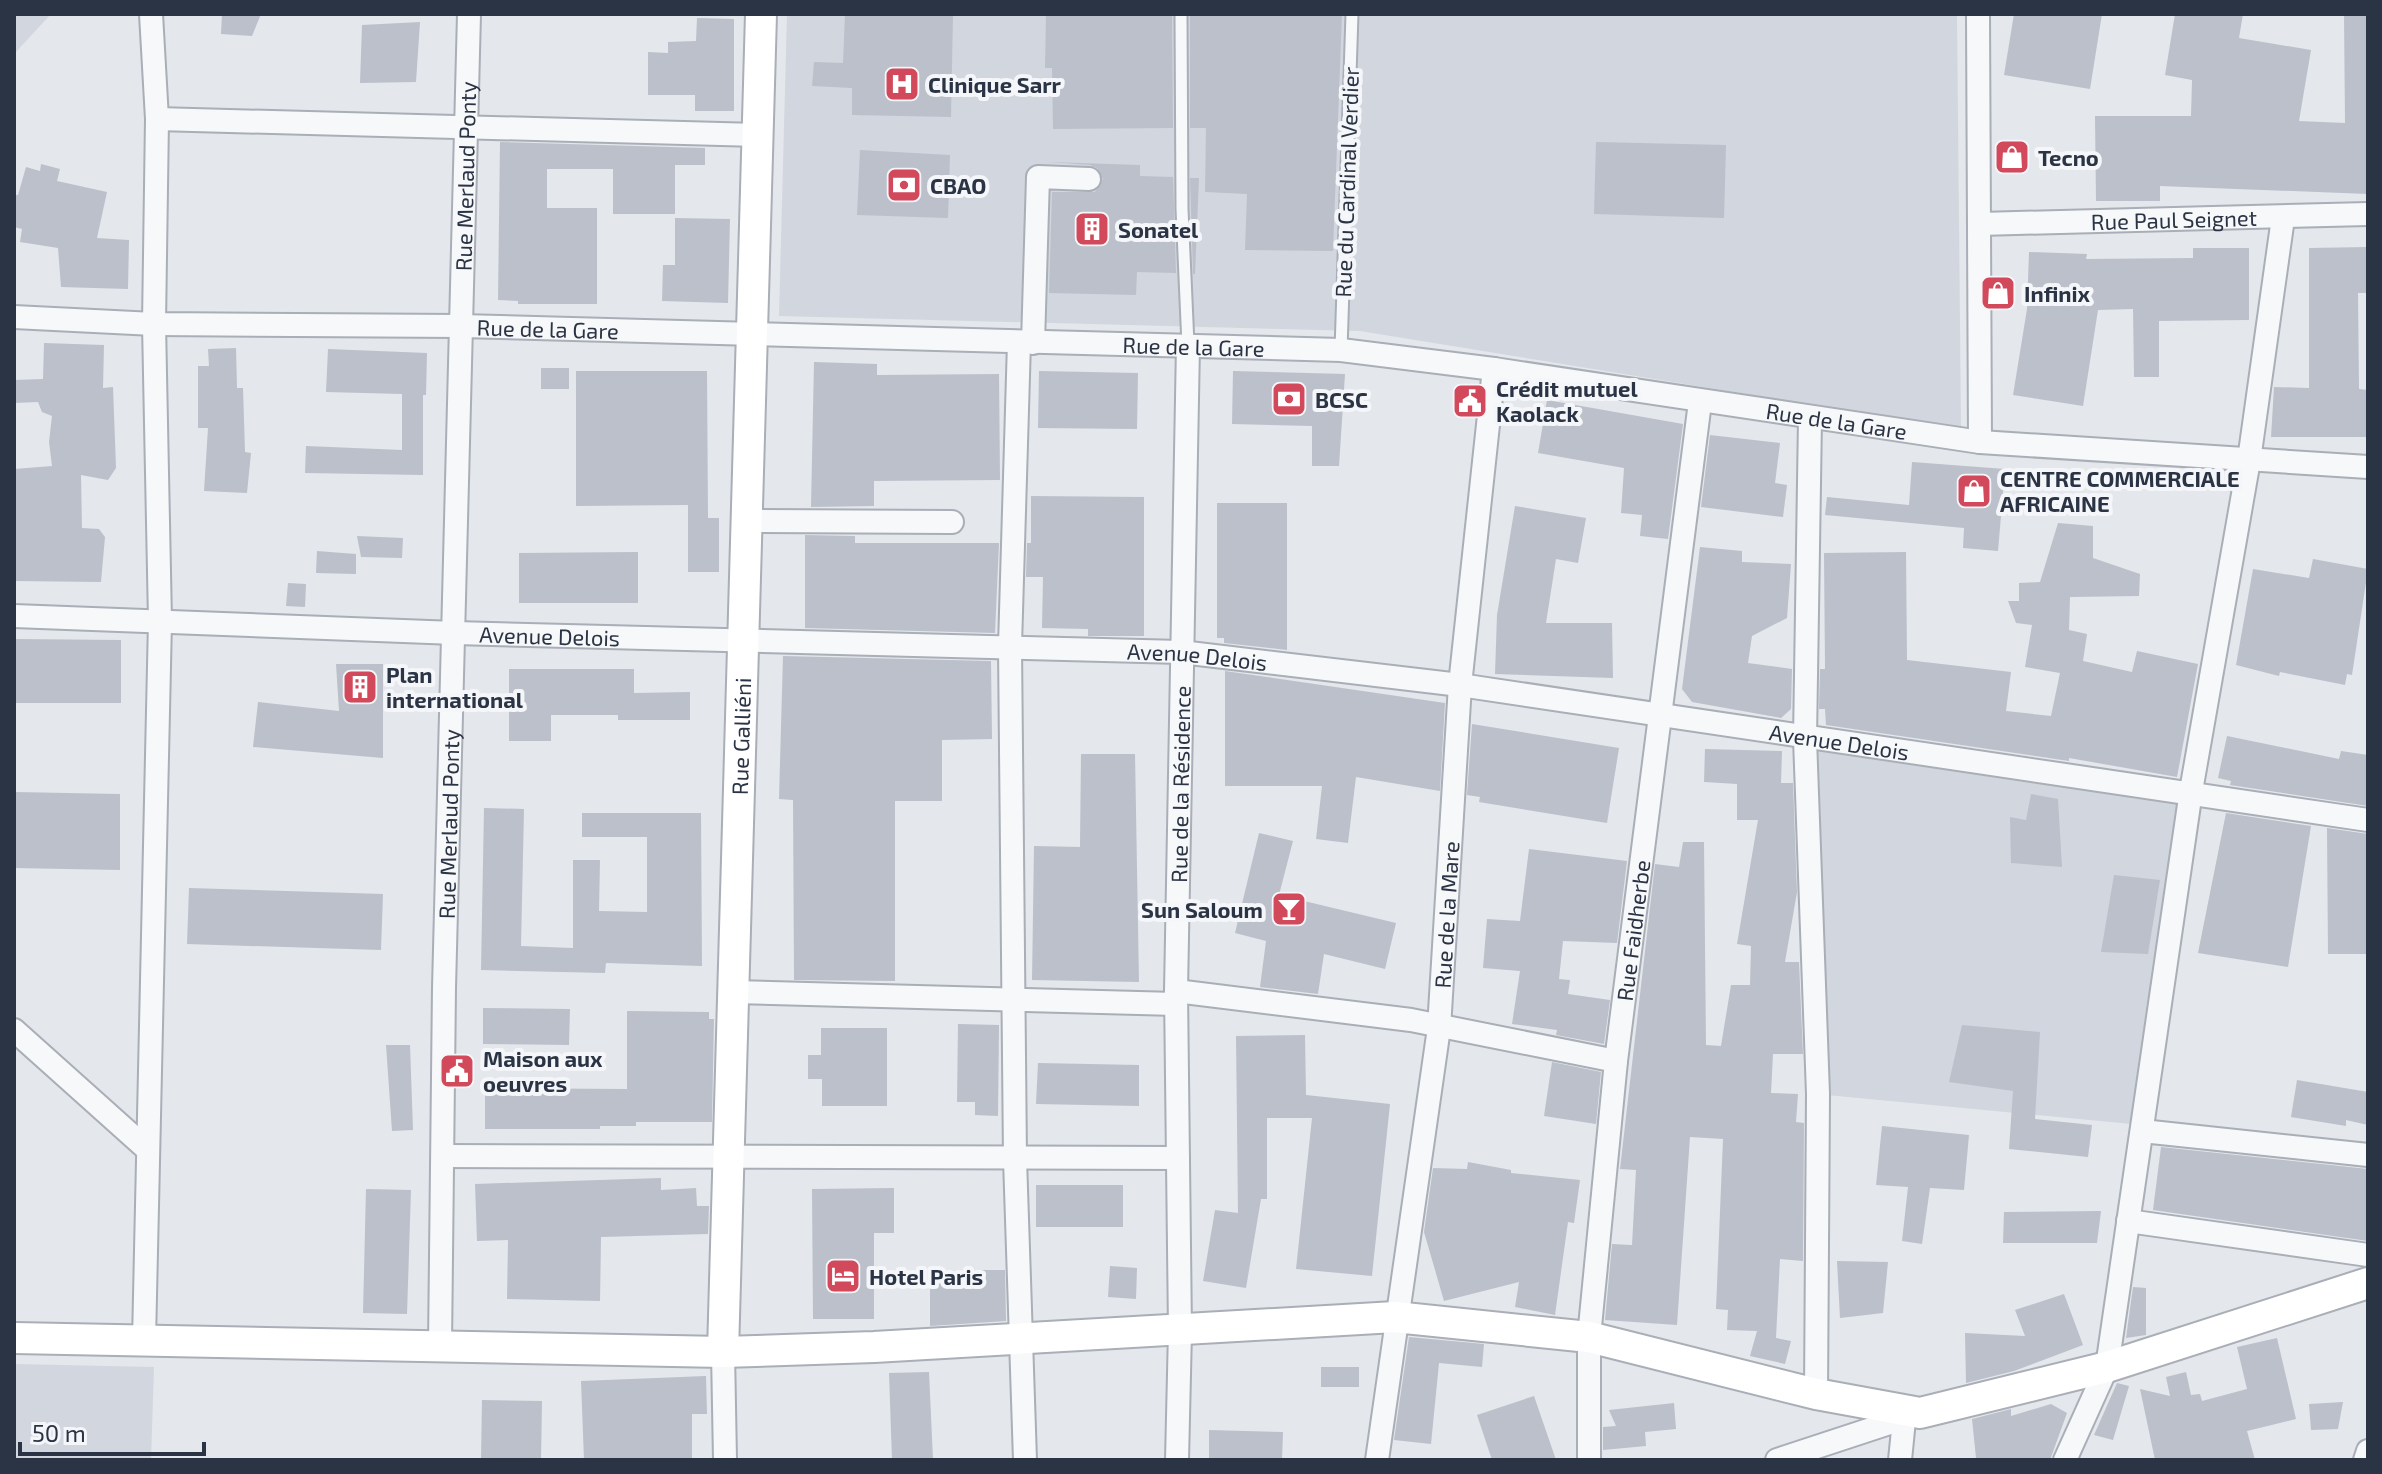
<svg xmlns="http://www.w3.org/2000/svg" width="2382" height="1474" font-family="'Exo 2',sans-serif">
<rect width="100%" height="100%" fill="#e4e7ec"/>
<g fill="#d2d6de">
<path d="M14 14H51L14 54Z"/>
<path d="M787 14H1957L1961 429 1360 331 779 316Z"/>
<path d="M1812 749 2178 798 2131 1124 1827 1095Z"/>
<path d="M14 1364 154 1367 151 1460H14Z"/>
</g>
<g fill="#bbc0ca">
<path d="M222 14H261L252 36 221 34Z"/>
<path d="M845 14H953L951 117 852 115V88L812 86 814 62 843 63Z"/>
<path d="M1046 14H1172L1173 128 1053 129 1052 68H1045Z"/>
<path d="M1190 14H1342L1333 251 1245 250 1247 194 1205 192 1206 128H1190Z"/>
<path d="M2014 14H2102L2090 89 2004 75Z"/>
<path d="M2175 14H2243L2239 38 2311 50 2299 121 2345 123 2344 14H2368V194L2160 186V201H2096L2095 116H2191L2192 80 2165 75Z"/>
<path d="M697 18 734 19V111H695V95H648V52L668 53V42L696 41Z"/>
<path d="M420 22 416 82 360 83 362 25Z"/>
<path d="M500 142 705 148V165H675V214H613V169H547V208H597V304H518V301L498 300Z"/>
<path d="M1596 142 1726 145 1724 218 1594 214Z"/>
<path d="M860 150 950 155 948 218 857 215Z"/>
<path d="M1048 162 1140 165V176L1173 177 1176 273 1137 272 1136 295 1049 293 1052 192H1095L1103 179 1097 168 1090 165Z"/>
<path d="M41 164 60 169 57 181 107 192 97 238 129 240 128 289 61 287 58 248 20 242 22 229 14 227V195H18L26 167 40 171Z"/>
<path d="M1190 178H1199L1195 274H1193Z"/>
<path d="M675 218 730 219 728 303 662 301 663 265H675Z"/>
<path d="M2368 247V293H2358L2359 389 2368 390V437H2271L2274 387 2309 388V248Z"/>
<path d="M2193 248H2249V320L2159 321V377H2134L2133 309 2098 310 2083 406 2013 395 2027 309 2029 252 2087 254 2086 259 2193 258Z"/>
<path d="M44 343 104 345 103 388 113 387 116 468 108 480 81 475 82 528 99 529 105 537 101 582 14 581V469L52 466 49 442 52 416 42 412 38 402 14 403V380L43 379Z"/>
<path d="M236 348 237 388H243L245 452 251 453 247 493 204 491 208 428H198V366H209L208 349Z"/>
<path d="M328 349 427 353 426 395H423V475L305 473 306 446 402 450V394L326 392Z"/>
<path d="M814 362 877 364V375L999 374 1000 480 874 481V506L811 507Z"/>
<rect x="541" y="368" width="28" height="21"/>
<path d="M576 371H707L708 518H719V572H688V505L576 506Z"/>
<path d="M1039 371 1138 373 1137 429 1038 428Z"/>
<path d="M1233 371 1345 374 1339 466H1312V426L1232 424Z"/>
<path d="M1547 400 1683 424 1668 539 1640 536 1642 515 1621 513 1624 468 1538 453Z"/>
<path d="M1710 435 1780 443 1775 483 1787 485 1783 517 1701 507Z"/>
<path d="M1912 462 2005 469 1998 551 1963 548 1964 528 1825 515 1827 497 1909 505Z"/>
<path d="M1031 496 1144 497V636H1088V629L1042 628 1043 577H1026L1027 543H1031Z"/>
<path d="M1217 503H1287V650L1224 643V638H1217Z"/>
<path d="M1515 506 1586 518 1578 563 1556 559 1546 623H1612L1613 678 1495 674 1497 615Z"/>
<path d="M2058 523 2093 526V558L2140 574 2139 596 2070 597 2069 630 2087 634 2083 661 2132 672 2137 651 2198 664 2177 777 2069 758V761L1826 725 1825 709H1819L1820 669H1825L1824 553 1906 552 1907 660 2011 672 2006 711 2051 716 2060 673 2025 667 2032 625 2016 623 2008 601H2019V583L2040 582Z"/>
<path d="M805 535 855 536V543H999L995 633 805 628Z"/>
<path d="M357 536 403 538 402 558 361 557Z"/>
<path d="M1700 547 1742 551V562L1791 564 1787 618 1752 636 1748 663 1792 669 1791 709 1781 718 1692 702 1682 689Z"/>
<path d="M317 551 356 554V574L316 573Z"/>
<path d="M638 552V603H519V553Z"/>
<path d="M2313 559 2368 569 2352 675 2347 674 2345 685 2280 672 2279 676 2236 665 2253 569 2309 578Z"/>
<path d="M288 583 306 584 305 607 286 606Z"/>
<path d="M14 639 121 640V703H14Z"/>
<path d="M783 656 991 661 992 739 942 740V801H895V981L794 980 793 800 779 799Z"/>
<path d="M336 664H383V758L253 747 258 702 339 711Z"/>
<path d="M509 669H634V693L690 692V720H618V715H551V741H509Z"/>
<path d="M1225 671 1445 703 1440 791 1356 777 1348 843 1316 839 1322 786H1225Z"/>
<path d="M1472 724 1619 748 1607 823 1479 802 1480 797 1467 795Z"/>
<path d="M2227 736 2339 759 2341 751 2368 755V806L2230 785 2231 781 2218 778Z"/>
<path d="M1705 749 1782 751 1781 783H1793L1797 892 1785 962H1799L1803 1054H1773L1771 1093 1798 1094 1796 1122 1804 1123 1803 1261 1780 1259 1776 1338 1791 1341 1785 1364 1750 1356 1757 1331 1727 1330 1728 1310 1716 1309 1723 1139 1690 1137 1677 1325 1605 1320 1612 1244 1632 1245 1636 1170 1620 1169 1655 864 1679 867 1683 842H1704L1706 1045 1721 1046 1731 985H1750L1751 946 1737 944 1758 820H1737V784L1704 782Z"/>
<path d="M1081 754H1135L1139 982 1032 980 1034 846 1080 847Z"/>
<path d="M14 792 120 794V870L14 868Z"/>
<path d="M2031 794 2058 799 2062 867 2011 863 2010 817 2026 820Z"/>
<path d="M484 808 524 809 521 946 573 948V860H600L599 911 647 912V837H582V813H701L702 966 606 963 605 973 481 970Z"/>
<path d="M2226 813 2311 826 2288 967 2198 953Z"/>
<path d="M2327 828 2368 834V954H2328Z"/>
<path d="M1259 833 1293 841 1279 895 1396 923 1385 969 1324 954 1318 994 1260 987 1266 941 1235 933Z"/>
<path d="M1529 849 1627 861 1617 943 1563 941 1559 979 1570 980 1568 994 1610 1000 1604 1044 1556 1035 1557 1030 1512 1024 1520 971 1483 968 1487 919 1520 921Z"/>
<path d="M2114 875 2160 880 2148 954 2101 952Z"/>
<path d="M189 888 383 894 381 950 187 944Z"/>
<path d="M483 1008 570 1009 569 1045 483 1044Z"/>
<path d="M627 1011 709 1012V1019H714L712 1122H636V1126H600V1129H485V1088L627 1089Z"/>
<path d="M958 1024 999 1025 998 1116 975 1115V1102H957Z"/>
<path d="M1962 1025 2040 1032 2035 1119 2092 1125 2088 1157 2009 1149 2013 1091 1949 1082Z"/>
<path d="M821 1028H887V1106H822V1079H808V1055H821Z"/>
<path d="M1305 1035 1306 1095 1390 1104 1372 1276 1296 1269 1312 1118H1267V1199H1261L1246 1288 1203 1281 1215 1210 1238 1213 1236 1036Z"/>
<path d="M386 1045H410L413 1130 392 1131Z"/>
<path d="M1552 1062 1601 1072 1596 1124 1544 1116Z"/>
<path d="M1038 1063 1139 1065V1106L1036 1104Z"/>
<path d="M2297 1080 2368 1092V1125L2346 1120V1126L2291 1117Z"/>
<path d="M1882 1126 1969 1135 1964 1190 1930 1188 1922 1244 1902 1241 1908 1187 1876 1185Z"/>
<path d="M2161 1147 2368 1169V1241L2153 1210Z"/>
<path d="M1468 1162 1511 1170V1173L1580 1180 1574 1223 1568 1222 1555 1315 1515 1307 1519 1282 1444 1301 1424 1232 1433 1168 1467 1169Z"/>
<path d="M661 1178V1190L696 1188 697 1206H709L708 1234 601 1237 600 1301 507 1299 508 1240 477 1241 475 1184Z"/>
<rect x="1036" y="1185" width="87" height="42"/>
<path d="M894 1188V1233H874V1319H813L812 1189Z"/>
<path d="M366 1189 411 1190 407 1314 363 1313Z"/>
<path d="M2101 1211 2097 1243H2003L2004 1212Z"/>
<path d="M1837 1261 1888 1262 1883 1313 1840 1318Z"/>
<path d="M1110 1266 1137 1268 1136 1299 1108 1297Z"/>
<path d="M930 1270H1005L1006 1321 930 1326Z"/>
<path d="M2133 1287 2146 1288V1335L2126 1338Z"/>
<path d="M2064 1294 2083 1345 2014 1371 1966 1383 1965 1333 2025 1336 2015 1310Z"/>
<path d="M1409 1337 1484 1344 1482 1367 1439 1363 1431 1444 1394 1440Z"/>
<path d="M2277 1338 2296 1419 2247 1431 2255 1460H2155L2140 1389 2170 1396 2166 1377 2186 1372 2191 1395 2200 1394 2202 1401 2247 1389 2237 1347Z"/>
<rect x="1321" y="1367" width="38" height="20"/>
<path d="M929 1372 933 1460H892L889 1373Z"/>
<path d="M706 1376 707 1414H692V1460H584L581 1381Z"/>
<path d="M2117 1383 2129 1386 2113 1440 2094 1435Z"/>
<path d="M1534 1396 1556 1460H1492L1477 1415Z"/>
<path d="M482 1400 542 1401 541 1460H481Z"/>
<path d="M2343 1402 2338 1429 2311 1430 2309 1404Z"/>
<path d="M1674 1403 1676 1429 1645 1432 1646 1446 1603 1450V1427L1616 1426 1609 1410Z"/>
<path d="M2051 1404 2067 1413 2050 1460 1976 1458 1972 1419 2011 1409V1416Z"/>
<path d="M1209 1430 1283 1432 1282 1460H1209Z"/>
</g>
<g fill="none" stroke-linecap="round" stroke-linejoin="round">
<defs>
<g id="lane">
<path d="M1181 14 1182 209 1188 345"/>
<path d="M1341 350 1352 14"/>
</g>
<g id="street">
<path d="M1978 14 1980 442"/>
<path d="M157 119 758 135"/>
<path id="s1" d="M1980 224 2368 214"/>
<path id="s2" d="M14 317 154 324 461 326 1341 350 1494 369 1980 442 2368 467"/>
<path d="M1019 342 1010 646 1015 1159 1025 1460"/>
<path d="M1033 343 1038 177 1089 179"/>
<path d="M1810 419 1805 739 1818 1094 1816 1394"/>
<path d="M747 521 952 522"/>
<path id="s3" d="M14 616 455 633 1181 652 1460 685 2368 820"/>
<path d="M1176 991 1411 1020 1616 1061"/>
<path d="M733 992 1176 1004"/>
<path d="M14 1030 148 1150"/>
<path d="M2142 1131 2368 1155"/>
<path d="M444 1156 1178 1158"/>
<path d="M2128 1221 2368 1255"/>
<path d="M144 1341 160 621 154 324 157 119 151 14"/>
<path id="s4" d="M440 1346 444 988 469 14"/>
<path d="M723 1352 725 1460"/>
<path id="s5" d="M1177 1460 1180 1331 1176 991 1188 345"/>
<path id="s6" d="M1377 1460 1439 1028 1460 685 1494 369"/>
<path id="s7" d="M1589 1460V1337L1616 1061 1700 402"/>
<path d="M1777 1460 1920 1413"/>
<path d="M1900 1460 1904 1420"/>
<path d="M2065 1460 2107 1367 2191 791 2249 460 2283 218"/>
<path d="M2365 1460 2368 1451"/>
</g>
<g id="secondary">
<path d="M14 1338 723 1352 874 1347 1395 1317 1589 1337 1816 1394 1920 1413 2107 1367 2368 1283"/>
<path id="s8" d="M723 1352 761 14"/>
</g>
</defs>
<use href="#lane" stroke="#a9aeb7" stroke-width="15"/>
<use href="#street" stroke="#a9aeb7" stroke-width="26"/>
<use href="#secondary" stroke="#a9aeb7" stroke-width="34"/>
<use href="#lane" stroke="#f7f8fa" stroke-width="11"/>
<use href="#street" stroke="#f7f8fa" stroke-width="22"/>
<use href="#secondary" stroke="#fff" stroke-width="30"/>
</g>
<defs>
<symbol id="hospital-square" viewBox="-11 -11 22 22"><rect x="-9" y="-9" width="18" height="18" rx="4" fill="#d1495b" stroke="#f4f6f9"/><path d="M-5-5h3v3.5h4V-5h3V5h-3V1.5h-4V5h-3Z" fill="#fff"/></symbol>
<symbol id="shop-square" viewBox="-11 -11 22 22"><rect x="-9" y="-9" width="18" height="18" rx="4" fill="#d1495b" stroke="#f4f6f9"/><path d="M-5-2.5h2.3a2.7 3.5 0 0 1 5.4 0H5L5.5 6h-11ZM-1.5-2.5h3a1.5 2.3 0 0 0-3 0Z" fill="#fff"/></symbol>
<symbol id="bank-square" viewBox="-11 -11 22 22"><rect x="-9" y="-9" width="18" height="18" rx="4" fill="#d1495b" stroke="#f4f6f9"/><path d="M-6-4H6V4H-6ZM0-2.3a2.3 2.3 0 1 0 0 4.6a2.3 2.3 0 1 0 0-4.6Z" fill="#fff"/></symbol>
<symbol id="building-square" viewBox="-11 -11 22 22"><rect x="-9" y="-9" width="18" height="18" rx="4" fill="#d1495b" stroke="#f4f6f9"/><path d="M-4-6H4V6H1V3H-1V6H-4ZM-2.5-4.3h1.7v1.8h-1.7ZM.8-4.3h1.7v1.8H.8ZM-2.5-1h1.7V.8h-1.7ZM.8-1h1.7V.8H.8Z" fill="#fff"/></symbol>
<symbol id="civic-square" viewBox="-11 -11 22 22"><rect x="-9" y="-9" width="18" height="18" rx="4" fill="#d1495b" stroke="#f4f6f9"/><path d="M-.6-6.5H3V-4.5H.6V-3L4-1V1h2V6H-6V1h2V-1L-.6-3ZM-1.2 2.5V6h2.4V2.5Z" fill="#fff"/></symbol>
<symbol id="bar-square" viewBox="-11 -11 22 22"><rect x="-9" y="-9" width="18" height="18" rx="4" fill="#d1495b" stroke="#f4f6f9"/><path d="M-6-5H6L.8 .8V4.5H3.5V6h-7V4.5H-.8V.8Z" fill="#fff"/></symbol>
<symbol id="hotel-square" viewBox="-11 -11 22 22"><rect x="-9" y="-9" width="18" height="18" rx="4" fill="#d1495b" stroke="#f4f6f9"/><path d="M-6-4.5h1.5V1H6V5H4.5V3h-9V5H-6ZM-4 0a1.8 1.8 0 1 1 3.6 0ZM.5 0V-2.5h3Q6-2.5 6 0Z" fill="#fff"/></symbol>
</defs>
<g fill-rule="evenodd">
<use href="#hospital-square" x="882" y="64" width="40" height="40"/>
<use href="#shop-square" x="1992" y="137" width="40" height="40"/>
<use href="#bank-square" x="884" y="165" width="40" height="40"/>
<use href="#building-square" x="1072" y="209" width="40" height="40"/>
<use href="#shop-square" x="1978" y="273" width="40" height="40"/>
<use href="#bank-square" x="1269" y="379" width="40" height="40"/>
<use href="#civic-square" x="1450" y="381" width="40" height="40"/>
<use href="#shop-square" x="1954" y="471" width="40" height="40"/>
<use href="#building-square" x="340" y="667" width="40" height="40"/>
<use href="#bar-square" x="1269" y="889" width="40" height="40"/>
<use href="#civic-square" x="437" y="1051" width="40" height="40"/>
<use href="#hotel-square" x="823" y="1256" width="40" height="40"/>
</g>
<g text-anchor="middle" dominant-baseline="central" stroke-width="8" stroke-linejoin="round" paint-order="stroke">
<g font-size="22" font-weight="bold" fill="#2b3445" stroke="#f4f6f9" text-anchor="start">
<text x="928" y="84">Clinique Sarr</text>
<text x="2038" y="157">Tecno</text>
<text x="930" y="185">CBAO</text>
<text x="1118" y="229">Sonatel</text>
<text x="2024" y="293">Infinix</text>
<text x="1496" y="388">Crédit mutuel<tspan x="1496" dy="25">Kaolack</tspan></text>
<text x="1315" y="399">BCSC</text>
<text x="2000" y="478">CENTRE COMMERCIALE<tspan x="2000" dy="25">AFRICAINE</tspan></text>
<text x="386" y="674">Plan<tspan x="386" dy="25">international</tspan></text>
<text x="1263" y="909" text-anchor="end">Sun Saloum</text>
<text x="483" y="1058">Maison aux<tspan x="483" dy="25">oeuvres</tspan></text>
<text x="869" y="1276">Hotel Paris</text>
</g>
<g font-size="22" fill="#2b3445" stroke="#f4f6f9">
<text stroke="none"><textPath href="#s4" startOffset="1170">Rue Merlaud Ponty</textPath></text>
<text transform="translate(1346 182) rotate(-88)">Rue du Cardinal Verdier</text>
<text stroke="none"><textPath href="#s1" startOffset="194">Rue Paul Seignet</textPath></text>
<text stroke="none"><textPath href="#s2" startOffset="534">Rue de la Gare</textPath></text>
<text stroke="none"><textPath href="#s2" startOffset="1180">Rue de la Gare</textPath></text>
<text stroke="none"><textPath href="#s2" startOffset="1828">Rue de la Gare</textPath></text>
<text stroke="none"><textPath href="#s3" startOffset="536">Avenue Delois</textPath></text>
<text stroke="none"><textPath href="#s3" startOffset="1184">Avenue Delois</textPath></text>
<text stroke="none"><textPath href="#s8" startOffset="616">Rue Galliéni</textPath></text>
<text stroke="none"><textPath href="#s3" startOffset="1832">Avenue Delois</textPath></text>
<text stroke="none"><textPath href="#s5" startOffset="676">Rue de la Résidence</textPath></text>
<text stroke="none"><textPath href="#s4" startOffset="522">Rue Merlaud Ponty</textPath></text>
<text stroke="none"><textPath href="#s6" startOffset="550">Rue de la Mare</textPath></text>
<text stroke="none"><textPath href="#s7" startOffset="532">Rue Faidherbe</textPath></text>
</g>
</g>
<rect width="2382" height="1474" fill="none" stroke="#2b3445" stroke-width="32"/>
<path d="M20 1442v12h184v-12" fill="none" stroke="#2b3445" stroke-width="4"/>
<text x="32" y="1442" font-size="24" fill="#2b3445" stroke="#f4f6f9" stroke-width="6" paint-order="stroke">50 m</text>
</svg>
